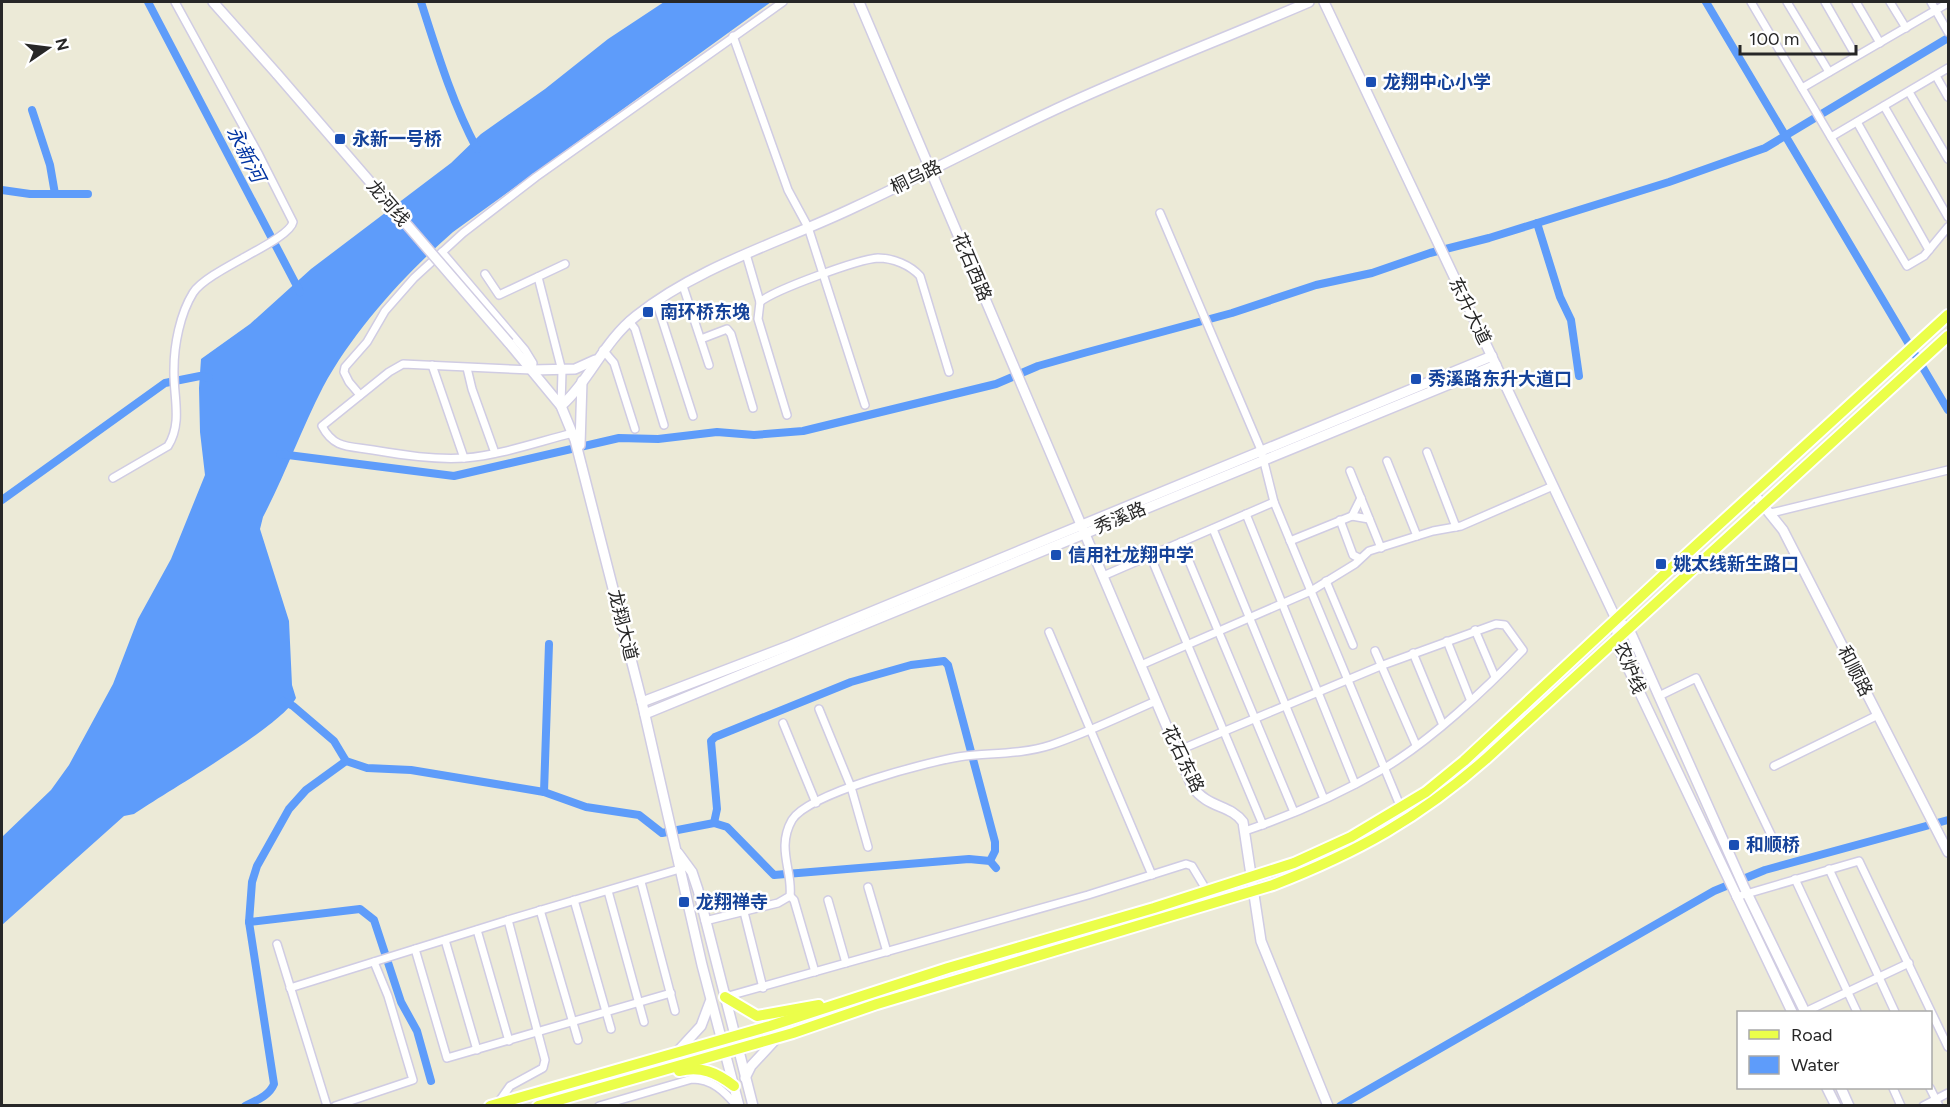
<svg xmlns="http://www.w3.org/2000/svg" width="1950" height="1107" font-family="Figtree,'Noto Sans SC',sans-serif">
<rect width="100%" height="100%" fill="#ecead7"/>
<path fill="#5e9cfa" d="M664 2H771L453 232C404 275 354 330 323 387 301 430 285 475 263 517L260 529 289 621 292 685 296 698C282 726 166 792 134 814L124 816 2 925V837L51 790 69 765 113 684 138 619 171 559 205 475 200 432 199 388 201 359 250 324 311 269 451 163 481 134 545 89 608 39Z"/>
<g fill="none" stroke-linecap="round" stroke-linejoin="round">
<g stroke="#5e9cfa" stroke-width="8">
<path d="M148 2 300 292"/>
<path d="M421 2C437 52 452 102 477 149"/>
<path d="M1706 2 1948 410"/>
<path d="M32 110 50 165 55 194"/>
<path d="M2 190 30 194H88"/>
<path d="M1537 223 1560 297 1571 320 1579 376"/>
<path d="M280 454 454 476 619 438 658 439 717 432 754 435 803 431 996 384 1038 366 1084 353 1232 313 1316 285 1372 273 1430 253 1489 238 1669 182 1765 148 1948 38"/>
<path d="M2 500 165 383 200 376 209 378"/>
<path d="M283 701 293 706 334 741 346 761 367 768 411 770 544 792 586 807 639 815 662 833 714 823 727 827 774 875 969 859 990 861 996 868"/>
<path d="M544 792 549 644"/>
<path d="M714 823 717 809 711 741 715 737 851 682 911 665 944 661 948 665 995 842V851L990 861"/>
<path d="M249 922 360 909 374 920 401 1002 417 1031 431 1081"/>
<path d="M245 1106C257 1100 269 1096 274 1084L249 922 252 882 257 866 289 809 306 790 346 761"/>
<path d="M1340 1106 1714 891 1765 870 1948 820"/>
</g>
<defs>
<g id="street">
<path d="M1751 2 1907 266 1924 256 1948 227"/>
<path d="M1787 2 1829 72"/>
<path d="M1825 2 1856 56"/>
<path d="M1856 2 1880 43"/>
<path d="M1890 2 1906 28"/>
<path d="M1931 2 1948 32"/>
<path d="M733 36 788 190 808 227 865 405"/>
<path d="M1936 76 1948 97"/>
<path d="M1802 88 1948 3"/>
<path d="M1909 92 1948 159"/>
<path d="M1884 106 1948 217"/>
<path d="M1857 122 1929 250"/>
<path d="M1831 137 1948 68"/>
<path d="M1160 213 1261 450 1274 502 1401 808"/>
<path d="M442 252 525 350 533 363 532 370 403 364 389 372 322 426C334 449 349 446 373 450 403 455 434 460 465 458 501 455 537 442 573 433"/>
<path d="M746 254 760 302"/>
<path d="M485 274 499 295 565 264"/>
<path d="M538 277 562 371 561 406"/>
<path d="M683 286 709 365"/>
<path d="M656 301 693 416"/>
<path d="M629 321 635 329 664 425"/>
<path d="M701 339 727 329 731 334 753 408"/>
<path d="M603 350 614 363 635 429"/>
<path d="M432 365 464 458"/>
<path d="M467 368 472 389 495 453"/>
<path d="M360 395 349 382 344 372 345 367 367 342 385 311 414 278 463 233 536 177 783 2"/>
<path d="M787 415 758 319 760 302C774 290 859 259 878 258 893 258 910 265 920 276L949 372"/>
<path d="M1427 452 1456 527"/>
<path d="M1387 461 1417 536"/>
<path d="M1350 471 1381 548"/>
<path d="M113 478 168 446C183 422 173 396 174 369 174 345 180 314 193 293 207 270 289 241 293 222L259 155 175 2"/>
<path d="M1771 513 1948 470"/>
<path d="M1246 514 1355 784"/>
<path d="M1352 516 1361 498"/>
<path d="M1340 520 1353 555 1359 558"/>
<path d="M1213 529 1324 799"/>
<path d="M1290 541 1352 516 1369 519"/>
<path d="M1181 542 1294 812"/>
<path d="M1150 555 1263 825"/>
<path d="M1103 576 1274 502"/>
<path d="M1326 581 1353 645"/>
<path d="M1475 630 1495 677"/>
<path d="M1049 632 1152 875"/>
<path d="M1447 641 1470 699"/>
<path d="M1375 651 1416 745"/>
<path d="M1413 653 1442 723"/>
<path d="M1141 665 1311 591 1355 564 1369 551 1433 531 1461 526 1553 486"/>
<path d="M1659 696 1696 678 1775 843"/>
<path d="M819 709 851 787 868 847"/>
<path d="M783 723 816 803"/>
<path d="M1177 751 1383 665 1496 624 1505 625 1523 650C1486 689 1430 741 1383 769 1340 794 1292 815 1245 831"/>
<path d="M1774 766 1878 715"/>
<path d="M1829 869 1895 1012"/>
<path d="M1795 879 1857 1012"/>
<path d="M641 882 675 1011"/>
<path d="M868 887 887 952"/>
<path d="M608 891 644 1022"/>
<path d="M790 896 794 900 815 972"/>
<path d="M1736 897 1859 861 1948 1047"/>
<path d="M574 900 611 1029"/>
<path d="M828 900 846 963"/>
<path d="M540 910 578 1040"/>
<path d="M744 912 763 988"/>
<path d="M705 921 778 903 790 896C793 871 776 848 792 820 808 793 933 760 965 756 994 753 1023 754 1051 745 1087 733 1121 716 1156 701"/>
<path d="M477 930 509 1041"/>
<path d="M445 940 477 1050"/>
<path d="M277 944 327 1106"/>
<path d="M415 949 447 1058 671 993"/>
<path d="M290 988 508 920 683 868"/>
<path d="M725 997 1088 895 1186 864 1192 866 1207 891"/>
<path d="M1805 1012 1909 963"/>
<path d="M1893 1088 1901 1106"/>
<path d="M1930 1088 1939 1106"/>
<path d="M498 1103 510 1086 543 1068 545 1060 508 920"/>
<path d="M335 1106 413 1080 388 996 374 962"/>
<path d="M599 1106 692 1079C712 1079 724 1091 737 1106"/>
<path d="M1923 1106 1948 1093"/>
</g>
<g id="secondary">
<path d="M213 2 277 74"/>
<path d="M859 2 1192 786C1208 809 1230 804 1243 822L1261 941 1328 1106"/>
<path d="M1324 2 1616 619 1618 647 1792 1012"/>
<path d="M509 343 561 406 575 440 642 702 702 965 739 1106"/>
<path d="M532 370 575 369 595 360"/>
<path d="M561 406C590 380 604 341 636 316 700 265 782 242 855 207 920 177 985 142 1050 112 1135 72 1223 39 1309 2"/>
<path d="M580 445 582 381"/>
<path d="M1754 494 1783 530 1948 852"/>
<path d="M1616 619 1629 629 1744 887 1805 1012"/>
<path d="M642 702 791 645 1492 356"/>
<path d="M645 714 1496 365"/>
<path d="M678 853 692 872 698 890 753 1106"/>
<path d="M678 1051 701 1026 710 1002"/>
<path d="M745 1078 751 1066 777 1038"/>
<path d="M1827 1088 1836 1106"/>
<path d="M1841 1088 1849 1106"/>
</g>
<g id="primary">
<path d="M725 997 757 1016 819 1005"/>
<path d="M679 1071C701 1066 716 1072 734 1086"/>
<path d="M490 1106 770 1026 948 968 1154 908 1294 863 1351 837 1426 792 1464 761 1667 572 1948 315"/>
<path d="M538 1106 793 1033 877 1004 1273 885C1358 852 1419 818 1487 758L1948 336"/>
</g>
</defs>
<use href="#street" stroke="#d0cce3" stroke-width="10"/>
<use href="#secondary" stroke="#d0cce3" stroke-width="12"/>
<use href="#primary" stroke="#fff" stroke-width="14"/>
<use href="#street" stroke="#fff" stroke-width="7"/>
<use href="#secondary" stroke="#fff" stroke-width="9"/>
<use href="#primary" stroke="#ebfe4a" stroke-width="10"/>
<defs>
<path id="secondary-bridge" d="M277 74 509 343"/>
</defs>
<use href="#secondary-bridge" stroke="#d0cce3" stroke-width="12" stroke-linecap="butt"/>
<use href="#secondary-bridge" stroke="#fff" stroke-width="9"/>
</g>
<g fill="#1a4fb4" stroke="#fff" stroke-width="2">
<rect x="1365" y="76" width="12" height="12" rx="3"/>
<rect x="334" y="133" width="12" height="12" rx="3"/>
<rect x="642" y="306" width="12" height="12" rx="3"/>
<rect x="1410" y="373" width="12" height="12" rx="3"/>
<rect x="1050" y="549" width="12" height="12" rx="3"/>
<rect x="1655" y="558" width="12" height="12" rx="3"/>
<rect x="1728" y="839" width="12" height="12" rx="3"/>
<rect x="678" y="896" width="12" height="12" rx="3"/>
</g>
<g text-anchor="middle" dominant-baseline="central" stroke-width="5" stroke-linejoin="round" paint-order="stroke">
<g font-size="18" font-weight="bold" fill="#164399" stroke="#fff" text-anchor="start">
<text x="1383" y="82">龙翔中心小学</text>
<text x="352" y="139">永新一号桥</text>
<text x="660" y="312">南环桥东堍</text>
<text x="1428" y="379">秀溪路东升大道口</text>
<text x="1068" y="555">信用社龙翔中学</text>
<text x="1673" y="564">姚太线新生路口</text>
<text x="1746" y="845">和顺桥</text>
<text x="696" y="902">龙翔禅寺</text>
</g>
<g font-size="18" fill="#272727" stroke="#fff">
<text transform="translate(916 177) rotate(-26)">桐乌路</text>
<text transform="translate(388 203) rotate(49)">龙河线</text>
<text transform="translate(972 267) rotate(67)">花石西路</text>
<text transform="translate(1470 311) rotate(64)">东升大道</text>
<text transform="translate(1120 518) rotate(-23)">秀溪路</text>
<text transform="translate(623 625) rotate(76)">龙翔大道</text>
<text transform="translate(1630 668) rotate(68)">农炉线</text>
<text transform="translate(1855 671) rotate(63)">和顺路</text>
<text transform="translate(1183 759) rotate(64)">花石东路</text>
</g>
<g font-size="20" font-style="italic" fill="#0134a2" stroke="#fff">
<text transform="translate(246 154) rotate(63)">永新河</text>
</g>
</g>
<rect width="1950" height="1107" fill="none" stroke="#272727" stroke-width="6"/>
<rect x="1737" y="1011" width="195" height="78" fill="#ffffff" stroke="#a9a9a9" stroke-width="1.5"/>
<rect x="1749" y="1030" width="30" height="9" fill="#ebfe4a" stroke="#a9a9a9" stroke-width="1.5"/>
<text x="1791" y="1041" font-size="18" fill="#272727">Road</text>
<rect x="1749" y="1056" width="30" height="18" fill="#5e9cfa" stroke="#a9a9a9" stroke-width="1.5"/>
<text x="1791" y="1071" font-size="18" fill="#272727">Water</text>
<g transform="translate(48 48) rotate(76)" stroke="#ffffff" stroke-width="4.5" paint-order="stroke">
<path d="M0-4.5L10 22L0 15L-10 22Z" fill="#272727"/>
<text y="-9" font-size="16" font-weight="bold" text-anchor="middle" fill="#272727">N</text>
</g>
<path d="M1740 45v9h116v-9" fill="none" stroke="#272727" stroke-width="3"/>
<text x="1749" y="45" font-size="18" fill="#272727" stroke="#ffffff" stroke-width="4.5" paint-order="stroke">100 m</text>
</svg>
